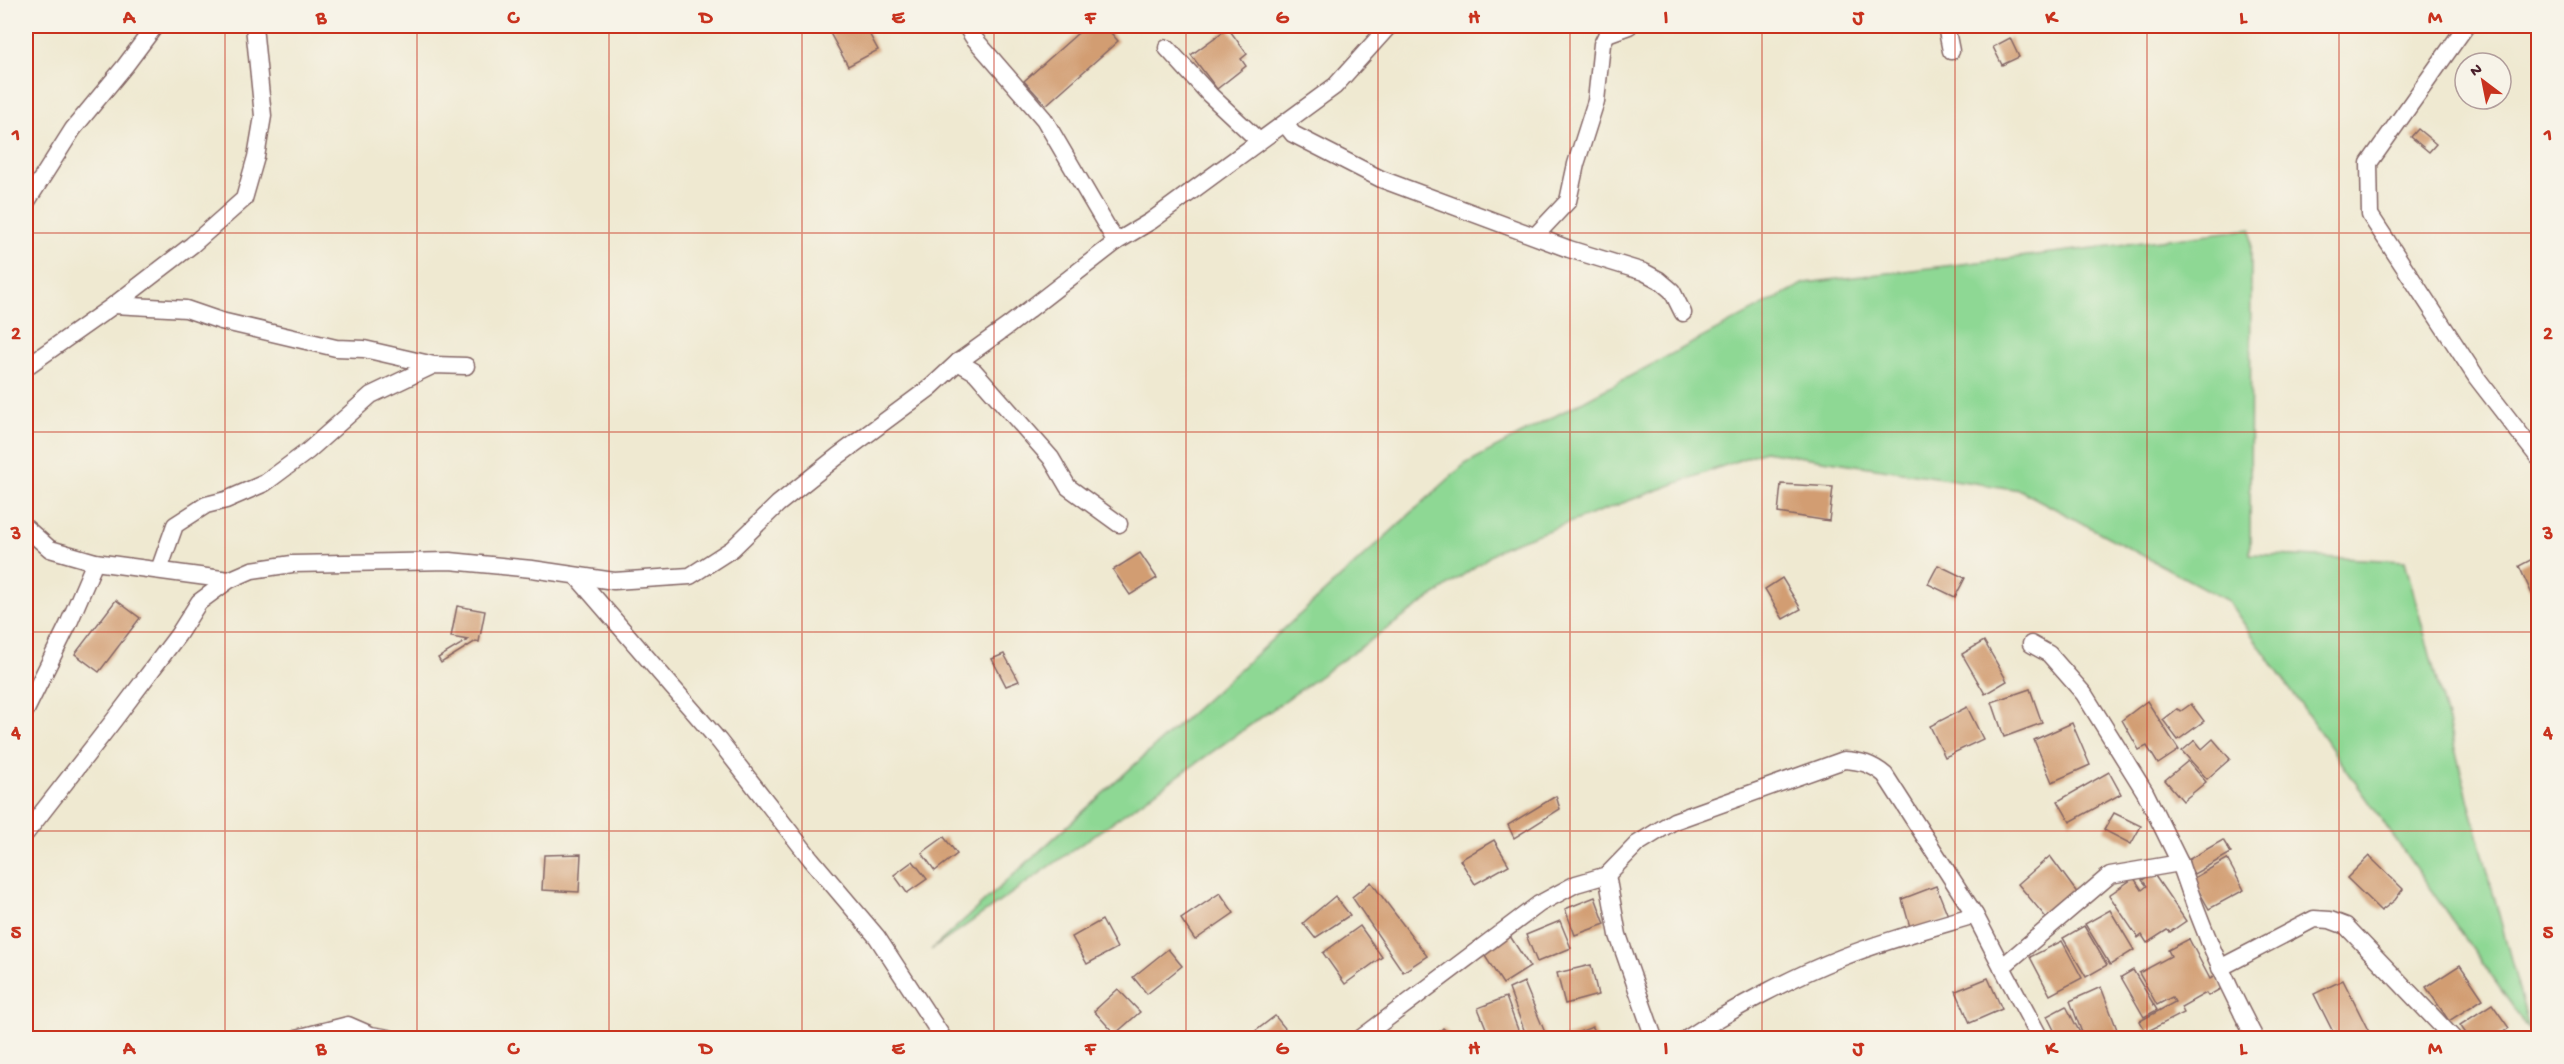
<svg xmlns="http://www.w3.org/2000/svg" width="2564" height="1064" font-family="'Gochi Hand',sans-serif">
<rect width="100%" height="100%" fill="#f7f3e8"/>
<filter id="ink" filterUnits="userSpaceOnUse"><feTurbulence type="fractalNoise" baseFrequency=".0167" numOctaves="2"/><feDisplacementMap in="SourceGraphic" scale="12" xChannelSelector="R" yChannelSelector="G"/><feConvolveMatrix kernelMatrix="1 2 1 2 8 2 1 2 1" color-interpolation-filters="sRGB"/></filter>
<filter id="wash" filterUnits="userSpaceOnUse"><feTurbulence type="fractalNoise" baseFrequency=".008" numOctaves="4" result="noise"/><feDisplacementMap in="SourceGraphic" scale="24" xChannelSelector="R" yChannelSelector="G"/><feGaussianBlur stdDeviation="1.35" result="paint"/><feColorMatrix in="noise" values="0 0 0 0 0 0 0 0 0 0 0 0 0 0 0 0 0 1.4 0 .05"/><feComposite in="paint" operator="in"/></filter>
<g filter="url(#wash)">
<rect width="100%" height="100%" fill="#efe9d1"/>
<path fill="#8ed894" stroke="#6c7c60" stroke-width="1.5" d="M2251 229 2250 554 2405 561 2530 1031 2228 601 2020 490 1764 451 1503 547 931 950 1465 464 1805 283Z"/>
<g id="blocks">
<g fill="#d29d72">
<path d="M844 26H865L878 50 848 66 830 33Z"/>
<path d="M1086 26H1105L1118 41 1046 105 1024 81Z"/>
<path d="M1228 28 1247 54 1241 59 1246 66 1217 89 1191 55Z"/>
<path d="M2010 38 2019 57 2002 65 1993 47Z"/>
<path d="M2418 129 2436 144 2429 152 2411 137Z"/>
<path d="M1781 484 1833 487 1829 521 1778 513Z"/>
<path d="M1140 553 1157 578 1130 595 1113 570Z"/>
<path d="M2538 556V591L2532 594 2519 566Z"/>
<path d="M1938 565 1965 578 1955 597 1928 584Z"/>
<path d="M1782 578 1801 609 1783 619 1765 589Z"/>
<path d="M116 600 140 618 99 672 75 654Z"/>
<path d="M457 606 485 611 479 642 476 641 441 663 438 658 468 640 451 637Z"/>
<path d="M1984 641 2007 681 1985 694 1962 654Z"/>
<path d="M1004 654 1019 681 1006 686 992 659Z"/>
<path d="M2030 689 2042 723 2004 737 1992 702Z"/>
<path d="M2147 701 2179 750 2158 764 2147 746 2139 750 2122 720Z"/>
<path d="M2191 704 2204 721 2178 740 2163 720 2177 709 2181 711Z"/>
<path d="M1967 707 1983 739 1945 757 1930 726Z"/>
<path d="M2072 723 2090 765 2052 782 2034 740Z"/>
<path d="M2213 739 2230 759 2207 779 2182 751 2195 740 2202 749Z"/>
<path d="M2188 761 2206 782 2183 801 2165 780Z"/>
<path d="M2109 772 2121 794 2070 822 2058 801Z"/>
<path d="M1556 796 1560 809 1514 838 1508 825Z"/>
<path d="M2114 813 2141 826 2131 844 2104 830Z"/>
<path d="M944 837 957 854 935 871 922 853Z"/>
<path d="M1494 840 1509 865 1475 884 1460 860Z"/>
<path d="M2223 840 2231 853 2194 874 2186 861Z"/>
<path d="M581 854 579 892 542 890 544 855Z"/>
<path d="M2050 856 2078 894 2048 920 2018 884Z"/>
<path d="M2369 856 2403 889 2395 900 2381 911 2347 878Z"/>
<path d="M2227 859 2244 890 2209 909 2192 879Z"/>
<path d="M913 861 927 879 907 893 894 875Z"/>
<path d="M2153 873 2186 921 2170 932 2167 930 2147 943 2142 935 2138 938 2109 895 2134 878 2142 890 2147 886 2142 880Z"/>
<path d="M1371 882 1427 956 1403 972 1352 897Z"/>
<path d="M1936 886 1949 918 1912 934 1902 899Z"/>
<path d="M1220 893 1234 913 1195 940 1181 919Z"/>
<path d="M1335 896 1350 915 1315 938 1303 923Z"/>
<path d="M1595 897 1605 924 1575 935 1565 909Z"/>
<path d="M2110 910 2134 950 2110 965 2085 924Z"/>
<path d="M1102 920 1117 948 1087 964 1072 937Z"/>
<path d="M1560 921 1571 948 1537 962 1526 935Z"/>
<path d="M1360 926 1382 957 1345 984 1323 953Z"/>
<path d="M2084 926 2107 965 2086 977 2063 938Z"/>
<path d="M1508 933 1530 967 1503 984 1481 950Z"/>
<path d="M2189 939 2210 979 2215 976 2222 988 2208 996 2206 993 2181 1007 2184 1013 2146 1032 2140 1021 2175 1002 2172 997 2157 1005 2139 973 2171 956 2168 950Z"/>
<path d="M2062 941 2082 978 2050 995 2030 957Z"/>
<path d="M1168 949 1182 966 1147 994 1133 977Z"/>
<path d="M1591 965 1598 995 1565 1004 1557 973Z"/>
<path d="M2460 965 2483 999 2449 1021 2426 987Z"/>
<path d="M2133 970 2157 1010 2144 1017 2121 977Z"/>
<path d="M1988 978 2002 1009 1970 1023 1956 991Z"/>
<path d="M2343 980 2369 1032 2355 1038H2336L2314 994Z"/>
<path d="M1524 982 1546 1035 1537 1038H1527L1509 989Z"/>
<path d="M2101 987 2118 1032 2100 1038H2084L2070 1001Z"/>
<path d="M1118 989 1140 1012 1115 1034 1094 1011Z"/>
<path d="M1506 997 1521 1038H1490L1478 1008Z"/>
<path d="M2492 1004 2509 1028 2496 1037 2497 1038H2469L2460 1025Z"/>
<path d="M2066 1006 2080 1033 2070 1038H2058L2047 1016Z"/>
<path d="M1275 1016 1289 1033 1282 1038H1257L1253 1033Z"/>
<path d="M1593 1027 1597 1038H1562Z"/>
<path d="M1443 1028 1453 1038H1433Z"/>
<path d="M2143 1031 2147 1038H2131Z"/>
</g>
</g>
</g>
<g filter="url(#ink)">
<use href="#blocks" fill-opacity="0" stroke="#846665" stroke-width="1.5"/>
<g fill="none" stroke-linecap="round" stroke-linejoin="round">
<defs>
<g id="minor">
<path d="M966 26 973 37 1044 119 1116 242"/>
<path d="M1946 26 1951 51"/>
<path d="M2466 26 2369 163 2370 215 2477 378 2538 457"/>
<path d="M1167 48 1210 95 1259 141"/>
<path d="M1285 124 1293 134 1381 179 1569 249 1644 272 1659 280 1672 291 1683 313"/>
<path d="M26 203 73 129 125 66 155 26"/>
<path d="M1536 235 1568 201 1576 164 1596 101 1602 44 1607 34 1629 26"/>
<path d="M114 305 186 309 221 321 302 340 336 348 364 349 434 365"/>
<path d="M958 362 975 372 1051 458 1068 487 1119 524"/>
<path d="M26 367 114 305 192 245 244 199 256 157 263 116 254 26"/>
<path d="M26 528 50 549 95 562 229 580"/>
<path d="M159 570 175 525 206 505 226 500 265 483 308 451 371 395 434 365 466 366"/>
<path d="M577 577 719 741 811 859 877 937 943 1038"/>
<path d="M2031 644 2049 654 2084 694 2145 792 2180 863"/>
<path d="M26 710 68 625 95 562"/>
<path d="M26 833 114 720 178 635 199 602 229 580 252 570 292 564 450 561 532 569 614 581 690 576 732 549 778 504 838 456 931 387 958 362 1008 326 1116 242 1151 221 1335 86 1389 26"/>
<path d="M1607 875 1618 935 1654 1038"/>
<path d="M2220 968 2314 919 2330 920 2346 926 2453 1038"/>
<path d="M297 1038 348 1025 371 1035 389 1038"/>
<path d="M1361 1038 1539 904 1576 884 1607 875 1637 844 1674 821 1844 760C1861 761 1872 764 1885 775L1975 915 2002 967"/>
<path d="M1688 1038C1733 1008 1792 977 1843 957 1886 940 1931 928 1975 915"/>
<path d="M2040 1038 2002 967 2110 875 2180 863C2200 924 2225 982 2255 1038"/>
</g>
</defs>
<use href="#minor" stroke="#846665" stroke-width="19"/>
<use href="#minor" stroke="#fff" stroke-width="16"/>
</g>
</g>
<path fill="none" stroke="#c8321e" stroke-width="1.5" stroke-opacity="0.55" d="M225 26V1038M417 26V1038M609 26V1038M802 26V1038M994 26V1038M1186 26V1038M1378 26V1038M1570 26V1038M1762 26V1038M1955 26V1038M2147 26V1038M2339 26V1038M26 233H2538M26 432H2538M26 632H2538M26 831H2538"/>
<rect width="2564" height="1064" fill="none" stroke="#f7f3e8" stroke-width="66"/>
<g transform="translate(2483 81) rotate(328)"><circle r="28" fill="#f7f3e8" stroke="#b29e9c" stroke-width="1.5"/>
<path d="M0-4.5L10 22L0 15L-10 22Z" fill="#c8321e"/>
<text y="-9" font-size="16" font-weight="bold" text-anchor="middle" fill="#4a1f2b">N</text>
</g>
<rect x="33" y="33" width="2498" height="998" fill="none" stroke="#c8321e" stroke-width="2"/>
<g font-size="20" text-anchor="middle" font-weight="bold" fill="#c8321e">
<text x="129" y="23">A</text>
<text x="321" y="23">B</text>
<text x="513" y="23">C</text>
<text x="706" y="23">D</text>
<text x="898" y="23">E</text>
<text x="1090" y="23">F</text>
<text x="1282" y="23">G</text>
<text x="1474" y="23">H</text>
<text x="1666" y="23">I</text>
<text x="1858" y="23">J</text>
<text x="2051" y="23">K</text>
<text x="2243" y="23">L</text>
<text x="2435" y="23">M</text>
<text x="16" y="140">1</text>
<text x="2548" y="140">1</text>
<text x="16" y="339">2</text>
<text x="2548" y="339">2</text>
<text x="16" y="539">3</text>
<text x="2548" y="539">3</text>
<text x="16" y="738">4</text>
<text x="2548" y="738">4</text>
<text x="16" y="938">5</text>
<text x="2548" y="938">5</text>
<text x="129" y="1054">A</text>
<text x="321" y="1054">B</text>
<text x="513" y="1054">C</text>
<text x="706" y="1054">D</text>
<text x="898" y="1054">E</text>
<text x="1090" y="1054">F</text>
<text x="1282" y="1054">G</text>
<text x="1474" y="1054">H</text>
<text x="1666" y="1054">I</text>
<text x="1858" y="1054">J</text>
<text x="2051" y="1054">K</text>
<text x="2243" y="1054">L</text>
<text x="2435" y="1054">M</text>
</g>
</svg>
